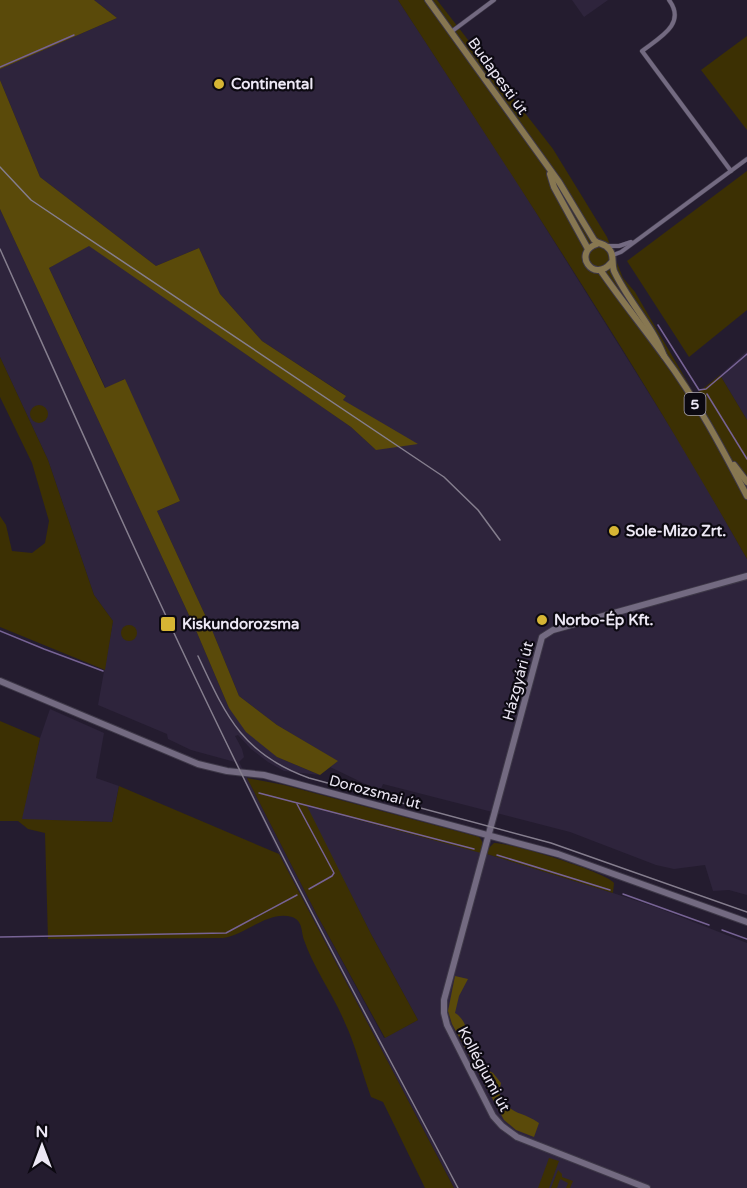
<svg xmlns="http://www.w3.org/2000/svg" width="747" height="1188" font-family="'Varela Round',sans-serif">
<rect width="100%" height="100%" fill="#241c2f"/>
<g fill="#2e243c">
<path d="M94 0H398L512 174 695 467 747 559V895L729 890 713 891 705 865 674 869 656 865 570 832 383 784 380 791 330 767 337 761 277 725 239 696 212 630 157 511 180 501 124 379 106 389 49 268 89 245 351 427 376 450 343 400 345 395 262 341 220 294 199 248 156 266 40 177 0 80V69L117 18Z"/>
<path d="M572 0H608L584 17Z"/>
<path d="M0 209 195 628 229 708 277 757 320 775 284 771 268 762 251 749 238 735 235 736 242 749 244 757 239 762 317 915 384 1038 418 1020 371 934 306 806 487 854 613 893 658 908 747 943V1188H454L279 854 235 762 191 750 168 739 167 734 98 705 113 621 94 595 48 460 0 357Z"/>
<path d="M747 351V420L720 375Z"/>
<path d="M50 709 104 733 96 778 119 786 112 822 21 820 40 738Z"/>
</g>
<g fill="#3c3003">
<path d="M398 0H437L553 149 607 237 623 278 635 292 695 395 720 375 747 420V559C639 368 518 184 398 0Z"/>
<path d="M747 36V130L701 70Z"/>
<path d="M747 171V310L689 357 627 261Z"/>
<path d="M0 357 48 460 94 595 113 621 105 670 0 627V516L6 525 12 551 32 553 45 543 49 521 32 463 0 397Z"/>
<circle cx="39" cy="414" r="9"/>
<circle cx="129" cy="633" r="8"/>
<path d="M0 721 40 738 22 819 112 822 119 786 279 854 454 1188H425L383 1102 371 1097C362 1073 356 1046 345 1023 334 996 313 967 304 940 301 931 303 921 292 917 268 910 246 935 223 938L48 939 45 833 28 829 18 821H0Z"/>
<path d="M247 778 284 785 479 837C484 842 483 846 481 853L307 806 371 934 418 1020 385 1038 317 915Z"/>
<path d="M494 843C509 842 606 872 614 883L613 893 487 854 489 848Z"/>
<path d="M549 1158 559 1161 549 1188H538Z"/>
<path d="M558 1170 562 1174V1177L573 1181 570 1188H566L568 1183 560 1179 557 1188H551Z"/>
</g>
<g fill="#5a4a0a">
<path d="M0 0H94L117 18 0 69Z"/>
<path d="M0 80 40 177 156 266 199 248 220 294 262 341 346 396 343 400 418 444 376 450 351 427 89 246 49 268 105 388 125 379 180 501 157 511 212 630 239 696 277 725 338 761 320 775 277 757 246 732 229 708 195 628 0 209Z"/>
<path d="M455 976 468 979 459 996 455 1013C467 1020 466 1033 472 1043 477 1051 481 1060 486 1069L493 1073 501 1083 499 1093C511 1117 520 1110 539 1123L534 1137 516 1130 504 1120 452 1024 448 1011Z"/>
</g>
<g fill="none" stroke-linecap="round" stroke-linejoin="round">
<g stroke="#776395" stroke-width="1.5">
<path d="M0 67 74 35"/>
<path d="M658 325 699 390 706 389 747 354"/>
<path d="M707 394 747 459"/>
<path d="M0 631 44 649 103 671"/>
<path d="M259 793 474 849"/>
<path d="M297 804 334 873 332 876 309 889"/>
<path d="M497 855 610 890"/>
<path d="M623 894 709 925"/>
<path d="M722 930 747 939"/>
<path d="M0 937 226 933 297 895"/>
</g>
<defs>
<g id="street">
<path d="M669 0C687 24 659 38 642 51L731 171"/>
<path d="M451 32 494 0"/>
<path d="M608 246H619L631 242"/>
<path d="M613 255 621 252 747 159"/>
</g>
<g id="secondary">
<path d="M0 681 198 764 227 771 264 775 558 854 747 922"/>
<path d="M647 1188 517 1137 502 1126 493 1116 447 1025 444 1013V1000L542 637 553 630 747 576"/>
</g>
<g id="primary">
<path d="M428 0 559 182 594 240C599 245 605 243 609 249 615 255 611 263 614 271 628 301 652 325 664 356"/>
<path d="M550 174 554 187 588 249"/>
<path d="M597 244C572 252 593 284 611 263"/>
<path d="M601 271C621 300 643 327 664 356 696 399 722 448 747 496"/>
<path d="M734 465 747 482"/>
</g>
</defs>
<use href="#street" stroke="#3e3848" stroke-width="5"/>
<use href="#secondary" stroke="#3e3848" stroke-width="8"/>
<use href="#primary" stroke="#3e3848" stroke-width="8"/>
<use href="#street" stroke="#736a81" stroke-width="4"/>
<use href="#secondary" stroke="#736a81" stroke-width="6"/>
<use href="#primary" stroke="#877751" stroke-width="6"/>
<g stroke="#857e8e" stroke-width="1.5">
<path d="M0 167 31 200 444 477 478 510 500 540"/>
<path d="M0 249C88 446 175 643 272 835 332 954 396 1070 458 1188"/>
<path d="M198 656C226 716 242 754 309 778L551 843 747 912"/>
</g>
</g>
<g fill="#d6b534" stroke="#0c0911" stroke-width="2">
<circle cx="219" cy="84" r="6"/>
<circle cx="614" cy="531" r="6"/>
<circle cx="542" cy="620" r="6"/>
<rect x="160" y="616" width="16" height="16" rx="3"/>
</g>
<g text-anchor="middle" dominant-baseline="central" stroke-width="4.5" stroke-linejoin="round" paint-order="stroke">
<rect fill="#0c0911" stroke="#aaa5b1" stroke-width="1.5" x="684.5" y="393" width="21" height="22" rx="4.5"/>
<g font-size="14" font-weight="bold" fill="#ede8f5">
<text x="695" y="404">5</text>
</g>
<g font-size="15" fill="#ede8f5" stroke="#0c0911">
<text transform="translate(498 76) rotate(54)">Budapesti út</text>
<text transform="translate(518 681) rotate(-75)">Házgyári út</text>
<text transform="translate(375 792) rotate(15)">Dorozsmai út</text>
<text transform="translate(484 1069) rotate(62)">Kollégiumi út</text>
</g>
<g font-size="15" font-weight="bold" fill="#ede8f5" stroke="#0c0911" text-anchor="start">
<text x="231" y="84">Continental</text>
<text x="626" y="531">Sole-Mizo Zrt.</text>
<text x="554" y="620">Norbo-Ép Kft.</text>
<text x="182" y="624">Kiskundorozsma</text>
</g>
</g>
<g transform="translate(42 1146)" stroke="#0c0911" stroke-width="4.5" paint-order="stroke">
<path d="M0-4.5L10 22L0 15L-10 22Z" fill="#ede8f5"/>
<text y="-9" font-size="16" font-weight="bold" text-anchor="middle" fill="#ede8f5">N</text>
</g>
</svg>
